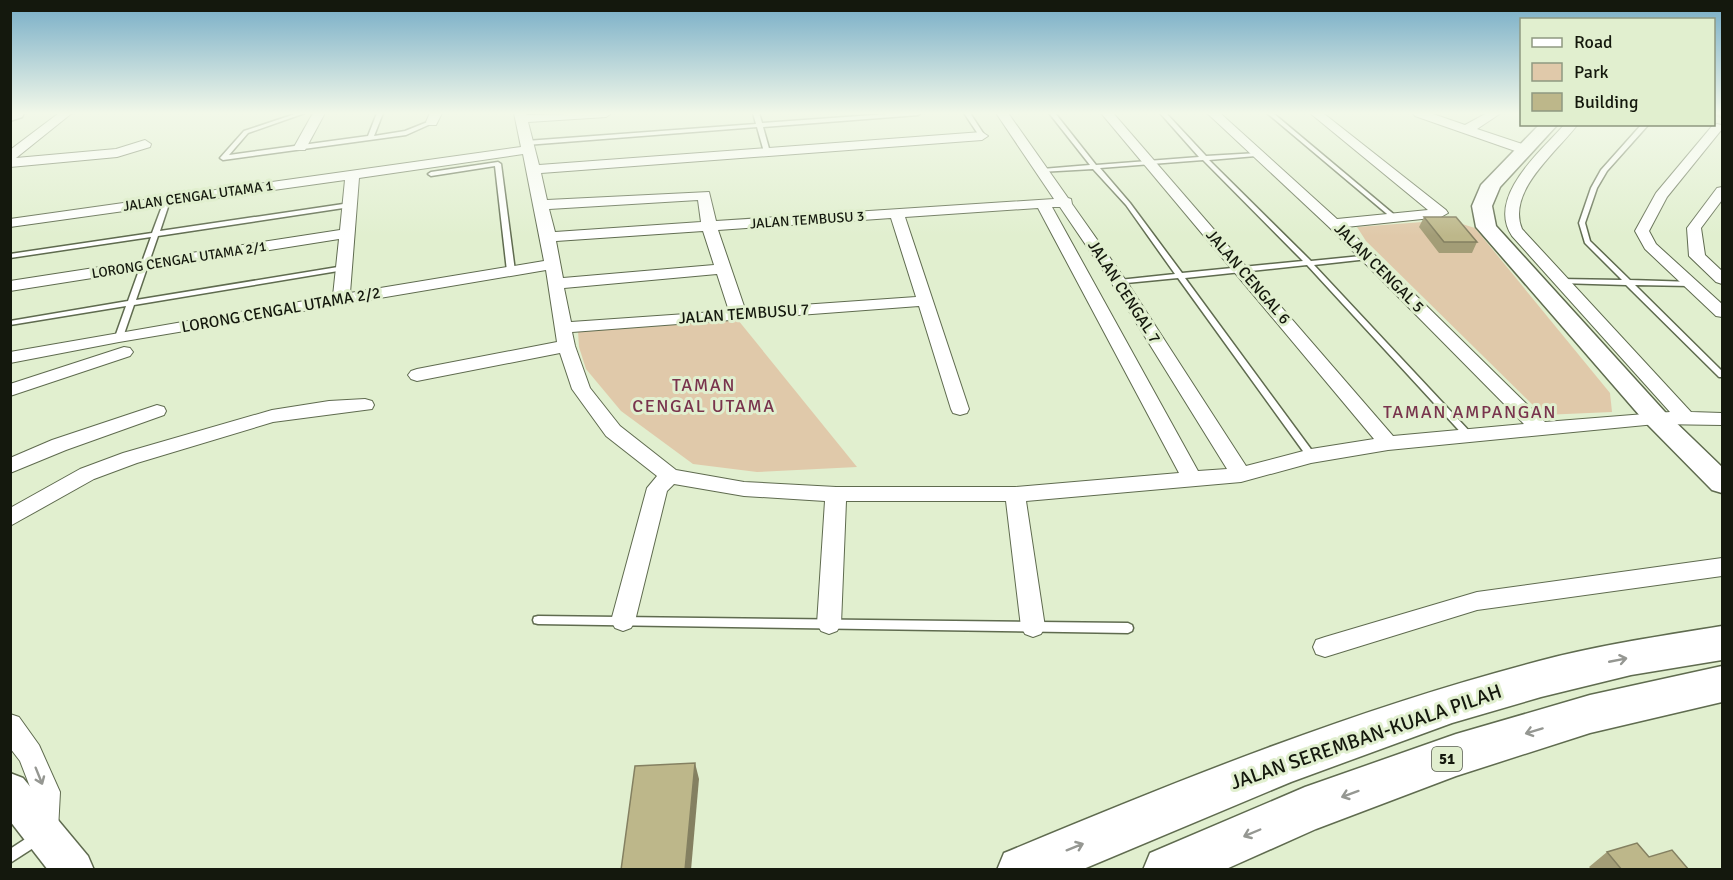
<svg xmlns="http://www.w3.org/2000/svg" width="1733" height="880" font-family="Signika,sans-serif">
<rect width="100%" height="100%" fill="#e1efcf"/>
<g fill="#e0c9aa">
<path d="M1449 220 1475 228 1610 393 1612 412 1543 415 1366 241 1357 227Z"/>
<path d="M738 320 857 467 757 472 693 464 621 411 586 369 579 347 578 331Z"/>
</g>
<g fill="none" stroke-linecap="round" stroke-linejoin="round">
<defs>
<g id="lane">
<path d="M298 113H305L248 133 229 155 368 136 377 113H383L374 136 405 131 430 121 435 122 406 135 223 160 220 158 244 131Z"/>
<path d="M753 113H759L762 123 901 113H921L918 115 763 127 770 152 767 154 764 152 757 127 526 145 523 143 526 141 756 124Z"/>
<path d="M964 113H970L985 136 984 137H980Z"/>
<path d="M1049 113H1055L1096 165 1199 157 1160 113H1166L1206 156 1258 153V155L1256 156 1209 160 1311 261 1371 255 1372 257 1368 259 1314 265 1472 434 1473 436 1472 438H1466L1307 265 1185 278 1316 456 1311 459 1308 458 1178 278 1116 284V280H1119L1175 274 1126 205 1093 169 1040 172V170L1042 169 1090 165ZM1203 160 1303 261 1182 273 1130 203 1100 168Z"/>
<path d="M1267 113H1273L1397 217V219H1393Z"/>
<path d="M1642 124H1649L1607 171 1597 188 1585 223 1590 241 1630 280 1694 282V286H1691L1635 285 1722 371V377H1719L1626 285 1559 283 1555 281 1559 279 1622 280 1585 243 1579 223 1591 188 1601 170Z"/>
<path d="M498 162 501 164 515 271 511 273 507 271 495 166 431 176 428 174 431 172Z"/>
<path d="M167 199 170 201 160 231 350 203 353 205 350 207 158 236 136 300 344 266 348 268 344 270 134 305 123 337 119 339 115 337 126 306 10 325V321L128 301 151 237 10 258V254L152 233 164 201Z"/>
<path d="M538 616 1128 623 1132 625 1133 628 1132 631 1128 633 538 624 534 623 533 620 534 617Z"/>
<path d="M36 832 41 833 43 838 41 843 10 863V849Z"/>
</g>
<g id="street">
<path d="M59 113H72L16 158 116 149 145 140 151 144 150 147 117 157 10 167V150Z"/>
<path d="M313 113H325L305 150H295L294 147Z"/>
<path d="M430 113H442L436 125H428L426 122Z"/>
<path d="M514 113H526L527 115 612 113 606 117 528 122 539 165 982 132 988 136 982 140 541 173 547 200 709 192 716 221 1054 199 996 113H1008L1068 198 1071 199 1072 204 1127 282 1246 466 1311 449 1374 439 1101 113H1113L1393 436 1524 424 1329 227 1207 113H1220L1337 219 1428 210 1310 113H1323L1446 210 1448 213 1441 217 1346 227 1545 422 1670 412 1512 236C1486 197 1541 151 1565 124H1578C1558 151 1506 191 1522 229L1691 412 1722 413V425L1656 424 1388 450 1311 463 1241 482 1026 501 1045 627 1041 634 1033 637 1025 634 1021 627 1006 501H846L841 624 837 631 829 634 821 631 817 624 825 501 744 496 674 484 667 491 635 621 631 628 623 631 615 628 611 621 647 488 657 476 606 436 572 389 560 353 417 381 411 379 408 375 411 371 417 369 557 342 546 270 119 342 10 363V352L333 296 339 239 10 291V281L340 230 345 180 10 227V219L521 147ZM523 154 544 261 350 293 359 178ZM698 200 701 222 555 232 549 209ZM1052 207H1060L1111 282 1227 469 1198 471ZM1038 208 1179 473 1015 487H836L744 482 676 470 620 426 590 388 575 346 572 332 919 306 951 409 953 413 960 415 967 413 969 409 905 217ZM891 218 916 297 745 309 718 230ZM703 231 714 265 563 278 556 241ZM717 274 729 311 571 322 564 288Z"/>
<path d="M1413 113H1430L1465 125 1487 113H1501L1477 129 1531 147 1533 150 1526 154 1521 153 1415 116Z"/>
<path d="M1717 124 1721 125 1722 129 1667 197 1649 231 1656 244 1722 304V317L1716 316 1645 249 1635 231 1656 193 1713 125Z"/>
<path d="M1722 187V200L1701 228 1705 255 1722 271V284L1716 282 1689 256 1687 228 1717 188Z"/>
<path d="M124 347 130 348 133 352 130 356 10 396V384Z"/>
<path d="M365 399 372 401 374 405 372 409 273 422 137 463 94 479 10 526V508L80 469 123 453 272 410 329 401Z"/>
<path d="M157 405 164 407 166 411 164 415 66 450 10 473V458L52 440Z"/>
<path d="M1722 558V576L1477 610 1325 657 1316 654 1313 647 1316 640 1325 637 1477 592Z"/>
<path d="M10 714 19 717 39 745 60 792 58 830 54 840 44 844 34 840 30 830 32 792 20 761 10 748Z"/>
</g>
<g id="secondary">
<path d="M10 113H24L22 117 10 121Z"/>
<path d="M1540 124H1558L1500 187 1492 206 1496 226 1665 412 1722 467V493L1712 490 1647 424 1476 227 1472 206 1481 185Z"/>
<path d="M10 773 23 778 88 856 94 870H48L10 821Z"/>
</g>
<g id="highway">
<path d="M1722 626V660L1631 675 1541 697 1452 723 1291 782 1081 870H997L1004 853C1179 780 1355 709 1539 661 1599 645 1661 636 1722 626Z"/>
<path d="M1722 666V702L1590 733 1456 776 1316 829 1224 870H1143L1150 853 1305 787 1456 734 1590 695Z"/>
</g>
</defs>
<use href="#lane" stroke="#5f6b4f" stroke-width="3"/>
<use href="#street" stroke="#5f6b4f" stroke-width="2"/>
<use href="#secondary" stroke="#5f6b4f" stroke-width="3"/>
<use href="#highway" stroke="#5f6b4f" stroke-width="3"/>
<use href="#lane" fill="#fff" fill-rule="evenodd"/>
<use href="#street" fill="#fff" fill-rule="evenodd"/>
<use href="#secondary" fill="#fff" fill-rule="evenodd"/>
<use href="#highway" fill="#fff" fill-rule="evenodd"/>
</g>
<g fill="#a39d77">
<path d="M1713 113H1722V119L1713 115Z"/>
<path d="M1424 217 1477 242 1472 253H1439L1419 227Z"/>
<path d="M1607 852 1649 857 1689 870H1592L1589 867Z"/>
</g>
<path fill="#848061" d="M695 763 699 779 691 870H685Z"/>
<g fill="#bdb78a" stroke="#848061" stroke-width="1.5">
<path d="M1424 217H1456L1477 242H1444Z"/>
<path d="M695 763 685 870H621L635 766Z"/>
<path d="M1637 843 1649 857 1672 850 1689 870H1622L1607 852Z"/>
</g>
<defs><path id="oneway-shaft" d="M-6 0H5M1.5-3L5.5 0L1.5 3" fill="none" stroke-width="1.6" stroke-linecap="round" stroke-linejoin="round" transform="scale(1.5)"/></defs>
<g stroke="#959792">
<use href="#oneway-shaft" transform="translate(1618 660) rotate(-11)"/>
<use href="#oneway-shaft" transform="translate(1534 731) rotate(163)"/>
<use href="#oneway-shaft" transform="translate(39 776) rotate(68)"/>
<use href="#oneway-shaft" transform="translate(1350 794) rotate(160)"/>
<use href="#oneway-shaft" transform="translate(1252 833) rotate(157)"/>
<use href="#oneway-shaft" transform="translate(1075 847) rotate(-22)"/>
</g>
<linearGradient id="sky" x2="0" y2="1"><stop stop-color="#75acc6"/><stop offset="0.48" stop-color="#f2f8e9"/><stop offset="1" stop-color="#f2f8e9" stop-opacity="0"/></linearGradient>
<rect width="1733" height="236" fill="url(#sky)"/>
<g text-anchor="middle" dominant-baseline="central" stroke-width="6" stroke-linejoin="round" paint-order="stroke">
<g font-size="14" fill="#14180d" stroke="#e1efcf">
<text transform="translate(198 196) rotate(-8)">JALAN CENGAL UTAMA 1</text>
<text transform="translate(807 220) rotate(-4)">JALAN TEMBUSU 3</text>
<text transform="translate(179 260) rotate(-9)">LORONG CENGAL UTAMA 2/1</text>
</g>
<rect fill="#e1efcf" stroke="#525847" stroke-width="1.5" x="1432" y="747" width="30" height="24" rx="4.5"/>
<g font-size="15" font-weight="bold" fill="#14180d">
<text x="1447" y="759">51</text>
</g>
<g font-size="16" fill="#14180d" stroke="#e1efcf">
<text transform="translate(1379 268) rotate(45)">JALAN CENGAL 5</text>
<text transform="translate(1248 277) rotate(49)">JALAN CENGAL 6</text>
<text transform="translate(1124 292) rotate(57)">JALAN CENGAL 7</text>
<text transform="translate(281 310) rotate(-10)">LORONG CENGAL UTAMA 2/2</text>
<text transform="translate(744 314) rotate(-4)">JALAN TEMBUSU 7</text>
</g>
<g font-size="18" letter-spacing="1.5" fill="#79344d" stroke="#e1efcf">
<text x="704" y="385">TAMAN<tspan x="704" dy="21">CENGAL UTAMA</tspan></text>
<text x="1470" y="412">TAMAN AMPANGAN</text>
</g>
<g font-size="20" fill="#14180d" stroke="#e1efcf">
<text transform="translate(1366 737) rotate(-19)">JALAN SEREMBAN-KUALA PILAH</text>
</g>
</g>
<rect width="1733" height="880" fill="none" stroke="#14180d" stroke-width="24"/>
<rect x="1520" y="18" width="195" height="108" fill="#e1efcf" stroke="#8f9981" stroke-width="1.5"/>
<rect x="1532" y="38" width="30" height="9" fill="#ffffff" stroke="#8f9981" stroke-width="1.5"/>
<text x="1574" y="48" font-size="18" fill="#14180d">Road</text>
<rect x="1532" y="63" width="30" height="18" fill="#e0c9aa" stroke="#8f9981" stroke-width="1.5"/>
<text x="1574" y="78" font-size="18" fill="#14180d">Park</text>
<rect x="1532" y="93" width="30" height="18" fill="#bdb78a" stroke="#8f9981" stroke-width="1.5"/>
<text x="1574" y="108" font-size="18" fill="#14180d">Building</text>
</svg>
